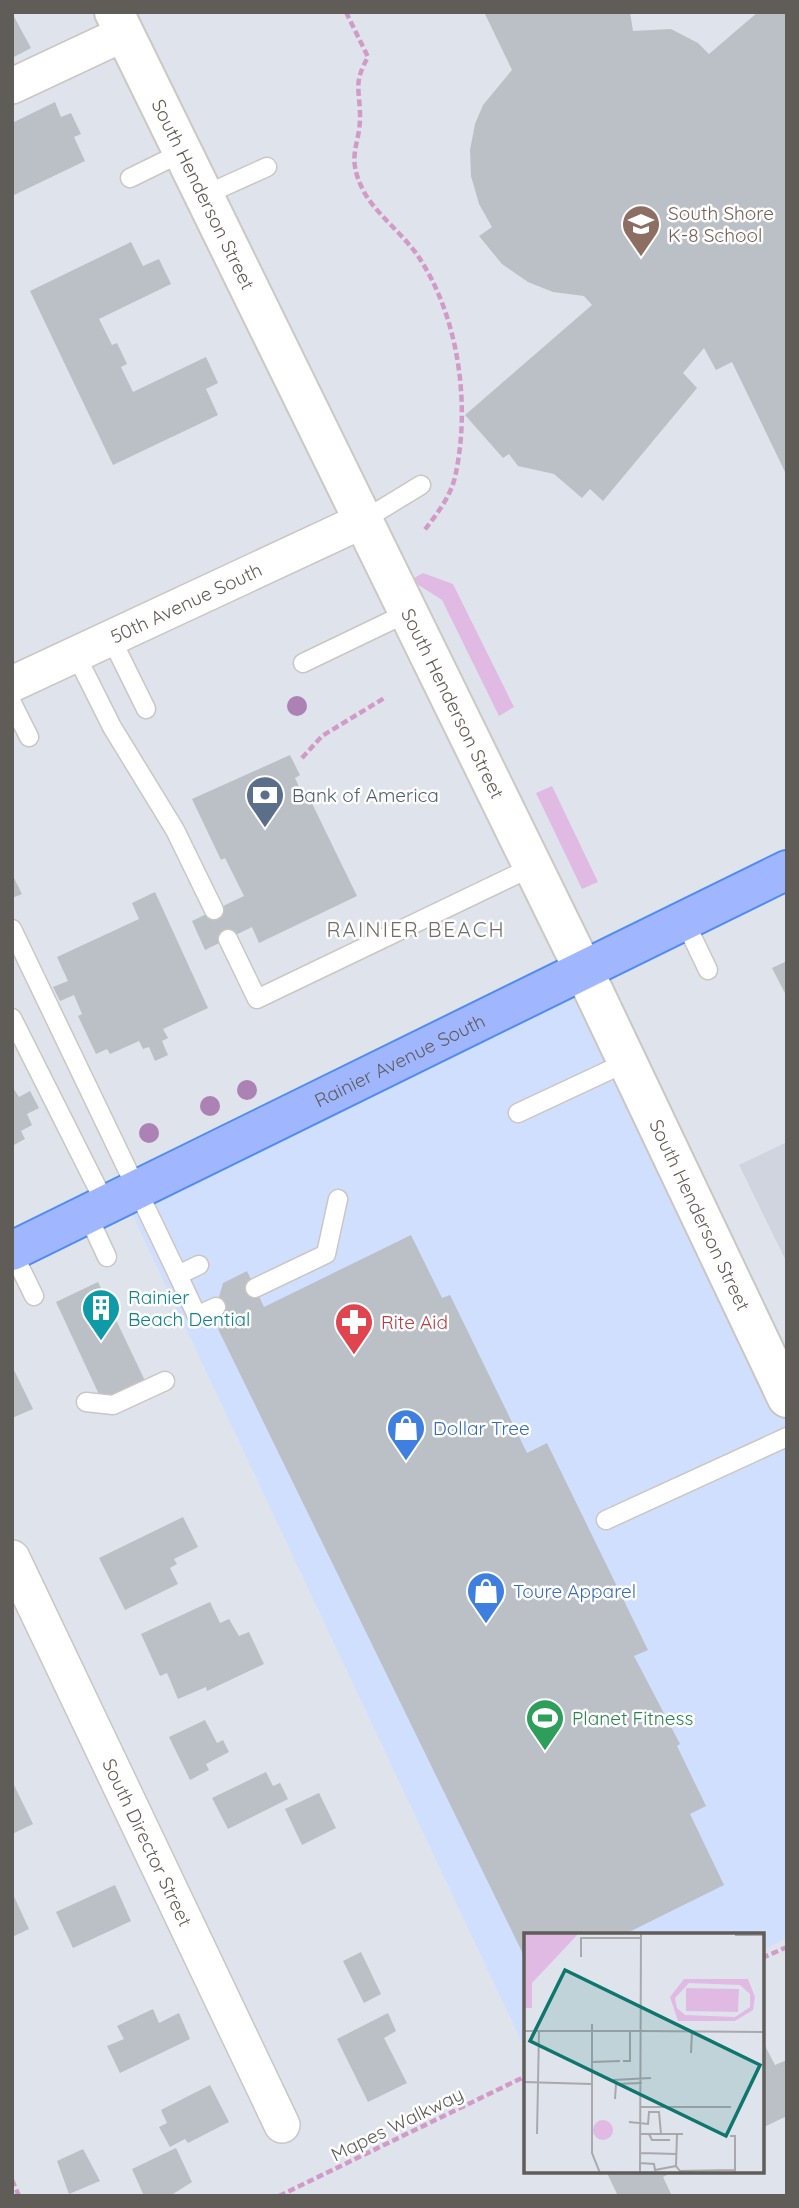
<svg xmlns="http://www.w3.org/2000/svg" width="799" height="2208" font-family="Quicksand,sans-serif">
<rect width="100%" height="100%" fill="#dfe3ec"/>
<path fill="#d1dffe" d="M580 989 787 1419V1938L762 1950V1935H526V2051L131 1212Z"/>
<path fill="#d0d4de" d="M787 1142V1263L739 1165Z"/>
<g fill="#e1bae4">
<path d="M423 573 453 584 514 707 499 716 442 600 417 584 414 578Z"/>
<path d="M552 786 598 882 582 889 536 793Z"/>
</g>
<g fill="#bbbfc6">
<path d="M484 12H630L633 31 671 29 698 43 709 54 758 12H787V476L732 362 716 370 704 348 683 373 697 388 603 501 590 489 582 498 554 474 518 466 509 454 503 458 465 415 592 305 584 296 553 292 528 282 502 264 479 236 492 227 479 204 471 176 470 150 475 124 483 105 512 70Z"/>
<path d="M12 13 31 48 12 58Z"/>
<path d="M55 102 61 117 71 113 81 134 74 137 85 161 12 196V123Z"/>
<path d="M131 242 143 266 159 259 171 284 99 319 112 345 117 343 127 364 121 367 133 392 206 357 218 383 206 389 218 415 113 465 30 291Z"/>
<path d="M290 755 300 775 295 778 301 791 305 789 357 896 259 943 252 927 205 950 192 921 244 896 225 858 221 860 192 799Z"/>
<path d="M12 874 22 894 12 898Z"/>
<path d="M155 892 208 1008 163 1029 168 1038 162 1041 168 1055 155 1061 149 1047 143 1049 139 1041 110 1054 107 1049 96 1054 78 1016 82 1014 74 995 60 1001 53 987 68 981 57 957 139 919 132 903Z"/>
<path d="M787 961V997L772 968Z"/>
<path d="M12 1086 19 1097 30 1091 39 1108 27 1114 32 1125 21 1131 25 1139 12 1146Z"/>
<path d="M411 1235 442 1298 450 1295 527 1453 547 1443 648 1650 634 1656 680 1744 677 1746 706 1806 690 1814 724 1885 623 1935H526V1960L218 1329 241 1318 216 1307 223 1283 247 1271 264 1307Z"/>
<path d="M98 1282 146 1383 103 1403 56 1302Z"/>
<path d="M12 1366 33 1409 12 1418Z"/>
<path d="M183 1517 198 1547 174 1559 177 1564 170 1568 178 1584 125 1610 99 1558Z"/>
<path d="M210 1602 220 1623 229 1619 239 1636 249 1632 264 1664 207 1691 206 1687 178 1699 167 1673 160 1676 141 1634Z"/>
<path d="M205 1720 217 1743 223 1740 229 1752 206 1764 209 1770 190 1780 169 1737Z"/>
<path d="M266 1772 273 1786 280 1783 288 1799 228 1829 212 1798Z"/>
<path d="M12 1781 33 1824 12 1834Z"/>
<path d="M319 1793 336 1828 302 1845 285 1809Z"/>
<path d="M115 1885 131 1921 73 1948 56 1912Z"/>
<path d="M12 1892 29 1929 12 1937Z"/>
<path d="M361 1952 381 1994 364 2003 343 1961Z"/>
<path d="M153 2009 159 2023 179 2013 190 2039 120 2073 107 2046 124 2039 117 2026Z"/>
<path d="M388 2013 396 2031 384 2038 407 2083 368 2102 337 2039Z"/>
<path d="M762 2040 775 2065 787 2060V2116L762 2128Z"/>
<path d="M210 2085 229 2122 188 2143 185 2139 170 2147 159 2127 167 2123 161 2110Z"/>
<path d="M176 2148 192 2182 170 2196H144L132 2169Z"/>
<path d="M83 2149 100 2181 69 2194 57 2161Z"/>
<path d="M606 2171H675L663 2177 672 2196H618Z"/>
</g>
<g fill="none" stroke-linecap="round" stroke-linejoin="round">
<defs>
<g id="service">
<path d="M130 178 183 152"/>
<path d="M205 195 267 167"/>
<path d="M362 521 421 485"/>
<path d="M111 638 146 709"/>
<path d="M76 655 112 727 175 830 214 910"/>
<path d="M303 663 407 613"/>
<path d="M12 703 29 737"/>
<path d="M684 920 708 970"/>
<path d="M12 929 178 1275 199 1265"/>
<path d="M228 939 257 999 532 867"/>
<path d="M12 1018 107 1207"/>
<path d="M518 1113 627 1062"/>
<path d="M88 1216 107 1257"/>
<path d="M12 1251 34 1296"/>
<path d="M178 1275 197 1316 216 1307"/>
<path d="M255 1288 326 1254 338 1199"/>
<path d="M86 1402 113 1405 165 1381"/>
<path d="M606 1520 787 1437"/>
</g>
<g id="minor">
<path d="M12 86 125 33"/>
<path id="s1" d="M12 684 362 521"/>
<path id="s2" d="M12 1558 282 2125"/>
</g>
<g id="tertiary">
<path id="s3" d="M584 971 787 1398"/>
</g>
<g id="secondary">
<path id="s4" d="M114 12 584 971"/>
</g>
<g id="primary">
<path id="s5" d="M12 1251 787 870"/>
</g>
</defs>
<use href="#service" stroke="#cac7c3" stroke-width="21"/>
<use href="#minor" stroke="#cac7c3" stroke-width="38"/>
<use href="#tertiary" stroke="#cac7c3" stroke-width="42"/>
<use href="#secondary" stroke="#ccc8c3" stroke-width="42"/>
<use href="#primary" stroke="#518bf2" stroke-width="42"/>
<g stroke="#d19ac7" stroke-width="4.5" stroke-dasharray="7 3.5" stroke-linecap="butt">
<path d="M346 12 368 57C354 82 359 87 360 113 361 146 345 154 363 190 373 211 404 235 418 256 459 317 471 406 455 477 450 498 436 515 423 532"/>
<path d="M302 758 322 736 386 697"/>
<path d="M762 1958 787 1947"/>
<path d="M12 2180 19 2196"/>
<path d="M279 2196 526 2076"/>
</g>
<use href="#service" stroke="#fff" stroke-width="18"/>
<use href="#minor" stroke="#fff" stroke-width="35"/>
<use href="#tertiary" stroke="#fff" stroke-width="38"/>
<use href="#secondary" stroke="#fff" stroke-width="38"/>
<use href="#primary" stroke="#a0b7ff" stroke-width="38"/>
</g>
<g fill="#ab82b3">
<circle cx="297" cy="706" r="10"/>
<circle cx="247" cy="1090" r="10"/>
<circle cx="210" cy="1106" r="10"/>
<circle cx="149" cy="1133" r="10"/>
</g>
<defs>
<symbol id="school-pin" viewBox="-11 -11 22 30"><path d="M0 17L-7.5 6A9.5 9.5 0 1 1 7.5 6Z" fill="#8d6e63" stroke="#fff"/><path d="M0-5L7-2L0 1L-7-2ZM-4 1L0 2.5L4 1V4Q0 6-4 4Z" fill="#fff"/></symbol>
<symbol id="bank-pin" viewBox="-11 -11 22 30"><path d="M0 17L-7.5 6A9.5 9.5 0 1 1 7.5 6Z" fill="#5c6f8a" stroke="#fff"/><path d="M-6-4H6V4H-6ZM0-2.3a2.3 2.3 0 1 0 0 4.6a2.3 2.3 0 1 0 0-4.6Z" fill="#fff"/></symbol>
<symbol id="building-pin" viewBox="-11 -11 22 30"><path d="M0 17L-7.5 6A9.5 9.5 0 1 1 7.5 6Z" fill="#0f9aa8" stroke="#fff"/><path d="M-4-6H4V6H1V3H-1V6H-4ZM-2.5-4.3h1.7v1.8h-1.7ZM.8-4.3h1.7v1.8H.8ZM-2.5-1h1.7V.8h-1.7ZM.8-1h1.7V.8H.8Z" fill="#fff"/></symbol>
<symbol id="pharmacy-pin" viewBox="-11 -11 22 30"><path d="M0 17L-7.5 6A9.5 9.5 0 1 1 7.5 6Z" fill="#e0444e" stroke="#fff"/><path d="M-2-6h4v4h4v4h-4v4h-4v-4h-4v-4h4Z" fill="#fff"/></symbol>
<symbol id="shop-pin" viewBox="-11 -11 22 30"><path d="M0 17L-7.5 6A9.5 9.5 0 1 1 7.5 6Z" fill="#3f7fe0" stroke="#fff"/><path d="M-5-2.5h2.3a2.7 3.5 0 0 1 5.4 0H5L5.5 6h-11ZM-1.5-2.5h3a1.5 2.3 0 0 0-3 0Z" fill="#fff"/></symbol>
<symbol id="stadium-pin" viewBox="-11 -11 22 30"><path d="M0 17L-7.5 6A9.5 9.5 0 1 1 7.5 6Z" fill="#2e9e5b" stroke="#fff"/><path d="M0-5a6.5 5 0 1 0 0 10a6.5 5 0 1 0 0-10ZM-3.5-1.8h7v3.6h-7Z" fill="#fff"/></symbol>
</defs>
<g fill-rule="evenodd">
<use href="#school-pin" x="619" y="202" width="44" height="60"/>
<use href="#bank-pin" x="243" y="773" width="44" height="60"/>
<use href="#building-pin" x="79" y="1286" width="44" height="60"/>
<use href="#pharmacy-pin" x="332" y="1300" width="44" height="60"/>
<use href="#shop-pin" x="384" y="1406" width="44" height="60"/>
<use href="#shop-pin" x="464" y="1569" width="44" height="60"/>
<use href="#stadium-pin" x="523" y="1696" width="44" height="60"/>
</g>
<g text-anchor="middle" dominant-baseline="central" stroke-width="5" stroke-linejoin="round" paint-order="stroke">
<g font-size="19" fill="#605c58" stroke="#fff">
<text stroke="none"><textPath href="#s4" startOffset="203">South Henderson Street</textPath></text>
<text stroke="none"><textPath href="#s1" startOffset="192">50th Avenue South</textPath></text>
<text stroke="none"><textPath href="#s4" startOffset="770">South Henderson Street</textPath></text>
<text stroke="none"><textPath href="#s5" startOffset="432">Rainier Avenue South</textPath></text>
<text stroke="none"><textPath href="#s3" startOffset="270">South Henderson Street</textPath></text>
<text stroke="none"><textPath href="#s2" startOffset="315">South Director Street</textPath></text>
<text transform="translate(397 2124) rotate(-26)">Mapes Walkway</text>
</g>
<g font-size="19" fill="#785e54" stroke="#fff" text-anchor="start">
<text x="668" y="213">South Shore<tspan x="668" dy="22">K-8 School</tspan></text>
</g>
<g font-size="19" fill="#4e5e75" stroke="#fff" text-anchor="start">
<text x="292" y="795">Bank of America</text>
</g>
<g font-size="19" fill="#0d838f" stroke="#fff" text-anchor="start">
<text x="128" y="1297">Rainier<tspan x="128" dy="22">Beach Dential</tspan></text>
</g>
<g font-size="19" fill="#be3a42" stroke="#fff" text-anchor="start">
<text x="381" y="1322">Rite Aid</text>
</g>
<g font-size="19" fill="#366cbe" stroke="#fff" text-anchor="start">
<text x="433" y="1428">Dollar Tree</text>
<text x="513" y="1591">Toure Apparel</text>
</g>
<g font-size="19" fill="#27864d" stroke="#fff" text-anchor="start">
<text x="572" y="1718">Planet Fitness</text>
</g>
<g font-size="21" letter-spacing="2" fill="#726d69" stroke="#fff">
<text x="416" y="929">RAINIER BEACH</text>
</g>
</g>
<g transform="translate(524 1933)">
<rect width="240" height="240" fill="#dfe3ec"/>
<path d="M0 0H55L8 50V75H0ZM160 46H224L231 64 229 77 211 88H154L146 64ZM165 50 216 52 226 61V74L211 84 161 82 153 75 151 65ZM162 55 215 56 214 79 162 78ZM69 197a10 10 0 1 1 20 0a10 10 0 1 1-20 0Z" fill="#e1bae4" fill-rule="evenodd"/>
<path fill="none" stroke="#a8a9ad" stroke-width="2" d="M211 2H240M57 24V5H117M68 91V220L76 240M0 98H118M118 98 240 99M167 120 168 98M99 128H106V99M68 129 96 128M89 147 127 145M0 149 67 151M91 166 92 151 118 150M117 174H207M105 189 124 191 125 179H135L137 201M13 201 15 99M117 201H159M125 201 128 207H146M153 201 152 233 156 238 211 237M206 203H211V239M117 220 152 221M116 230 130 231 131 237 152 233M116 240 117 0"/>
<path fill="#0f766e" fill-opacity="0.15" stroke="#0f766e" stroke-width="3.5" d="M41 37 236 132 202 203 6 108Z"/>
<rect width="240" height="240" fill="none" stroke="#605c58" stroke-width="3.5"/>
</g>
<rect width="799" height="2208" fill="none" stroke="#605c58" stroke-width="28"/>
</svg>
